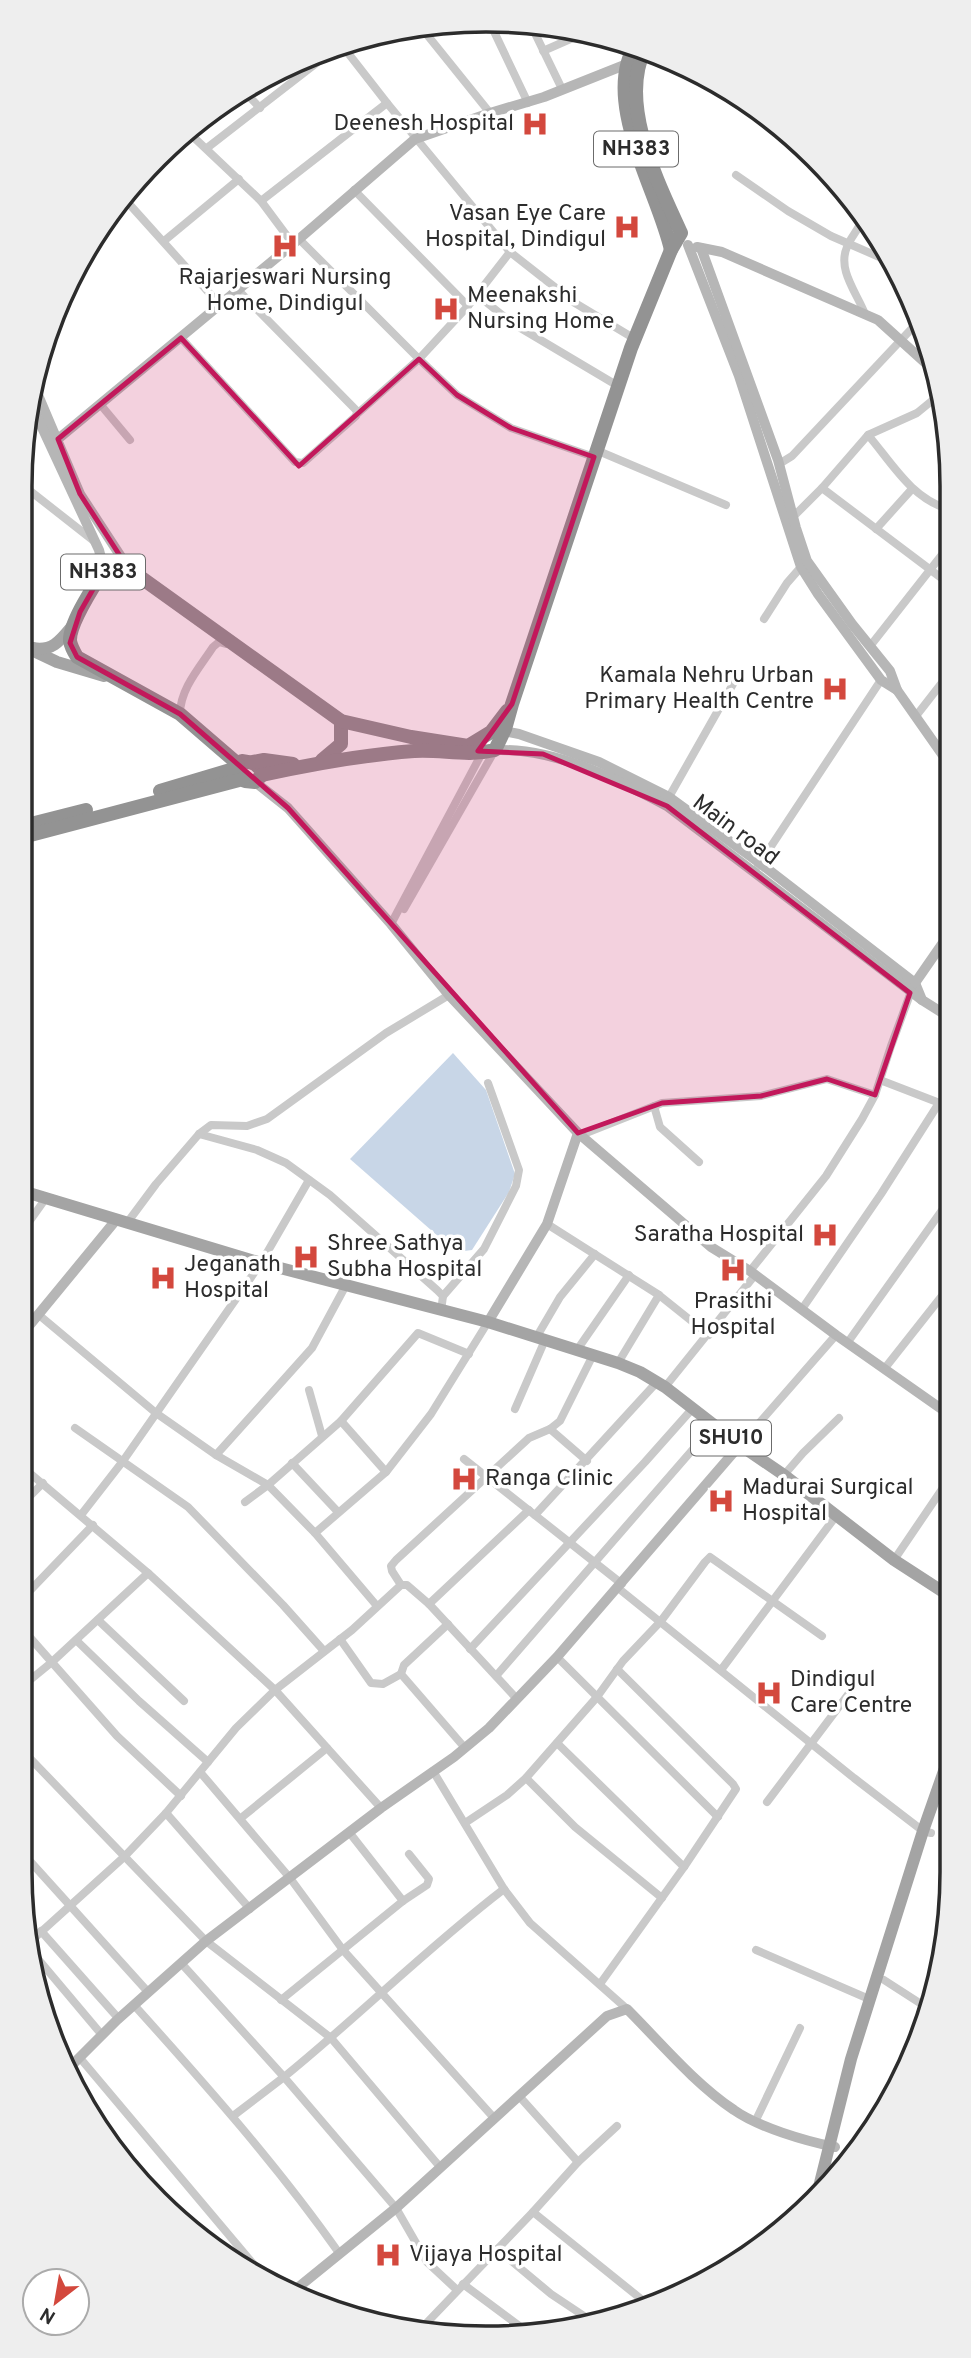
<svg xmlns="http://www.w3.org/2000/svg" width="971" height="2358" font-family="Overpass,sans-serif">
<rect width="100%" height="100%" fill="#fff"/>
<path fill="#c8d6e7" d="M453 1053 486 1090 515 1174 509 1192 472 1250 456 1252 350 1159Z"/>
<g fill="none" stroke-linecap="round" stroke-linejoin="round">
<g stroke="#c9c9c9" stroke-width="8">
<path d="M489 21 528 103"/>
<path d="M530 23 562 89"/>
<path d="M420 26 490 113"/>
<path d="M543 51 575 37 578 31"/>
<path d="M243 90 260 108"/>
<path d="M186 130 261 201 293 244"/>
<path d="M207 148 341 44 387 103"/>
<path d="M736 175 788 211 831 236 893 263"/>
<path d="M354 190 468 306"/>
<path d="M122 196 220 305"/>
<path d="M261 201 387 103 510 252 575 303 635 339"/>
<path d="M862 218C860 229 851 236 847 247 837 270 857 293 865 314"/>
<path d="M299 239 419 359 468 306 510 252"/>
<path d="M164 241 239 179"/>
<path d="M476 294 512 323 618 386"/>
<path d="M181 338 295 462 303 463 356 416 357 411 238 290"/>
<path d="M100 404 130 440"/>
<path d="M357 414 419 359 457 395 511 428 594 457"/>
<path d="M868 435C892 463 911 498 948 509"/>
<path d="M596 450 726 505"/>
<path d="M779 464 792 456 917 323"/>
<path d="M20 483 94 541"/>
<path d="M822 488 868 435 917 413 939 395"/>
<path d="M793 517 822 488 948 583"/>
<path d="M876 529 912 489"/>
<path d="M764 619 787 583 801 567"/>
<path d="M871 645 948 547"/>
<path d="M180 714C180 689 200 667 213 647L219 642 226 644"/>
<path d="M916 716 948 675"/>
<path d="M669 797 737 677"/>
<path d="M758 866 881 680"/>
<path d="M19 892 21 896"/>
<path d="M404 909 495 750"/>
<path d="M391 924 483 751"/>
<path d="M880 1080 950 1107"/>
<path d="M654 1106 660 1127 699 1162"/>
<path d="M199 1134 257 1150 286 1163 330 1195 437 1290 443 1296 441 1311"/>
<path d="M581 1135 662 1103 761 1096 827 1079 875 1095"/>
<path d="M127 1223 156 1184 199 1134 211 1125 247 1126 267 1119 386 1033 449 995"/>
<path d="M547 1224 659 1295 709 1335"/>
<path d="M19 1236 46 1198"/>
<path d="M750 1271 826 1176 862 1119 875 1095 891 1046 912 989"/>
<path d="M443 1296 484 1249 516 1186 519 1170 488 1083"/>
<path d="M802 1309 881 1194 939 1103"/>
<path d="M39 1315 156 1413 216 1455 268 1485 315 1533 377 1606"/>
<path d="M536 1338 560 1297 595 1254"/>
<path d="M848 1342 950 1199"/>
<path d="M577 1350 629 1275"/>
<path d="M618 1363 659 1295"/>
<path d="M885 1368 945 1292 950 1293"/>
<path d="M665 1387 755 1275"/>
<path d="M309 1390 322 1436"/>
<path d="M515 1409 545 1340"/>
<path d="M341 1421 386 1472"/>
<path d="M75 1428 188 1507 283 1605 324 1651"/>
<path d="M550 1429 587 1461"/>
<path d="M740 1445 836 1335"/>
<path d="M216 1455 312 1348 346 1285"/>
<path d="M464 1459 622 1584"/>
<path d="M292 1463 338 1512"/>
<path d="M19 1464 148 1573 275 1690 381 1808"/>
<path d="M784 1475 803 1453 839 1418"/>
<path d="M245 1502 268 1485 341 1421 418 1333 469 1354"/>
<path d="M19 1507 43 1483"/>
<path d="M81 1515 123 1461 261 1263 309 1180"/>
<path d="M535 1515 657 1382"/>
<path d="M315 1533 386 1472 431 1414 488 1322"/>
<path d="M894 1560 951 1476"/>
<path d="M401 1585 392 1571 391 1566 396 1560 529 1438 550 1429 560 1421 593 1355"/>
<path d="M618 1588 854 1778 923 1831 931 1833"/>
<path d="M19 1602 93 1525"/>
<path d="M429 1604 529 1510"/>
<path d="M98 1620 184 1701"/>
<path d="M448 1624 404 1665 401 1674 465 1748"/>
<path d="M19 1625 117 1736 181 1796"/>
<path d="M340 1639 371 1683 383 1684 401 1674"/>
<path d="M76 1640 139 1701 208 1762"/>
<path d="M470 1649 645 1462 693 1408"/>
<path d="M557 1657 718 1817"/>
<path d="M721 1670 836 1516"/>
<path d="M496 1676 714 1425"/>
<path d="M19 1689 52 1662 148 1573"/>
<path d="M557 1743 684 1867"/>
<path d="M19 1747 206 1941 331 2038 440 2167"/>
<path d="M433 1771 504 1889 530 1923 627 2009"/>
<path d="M200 1772 290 1878 343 1950 494 2118"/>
<path d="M526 1778 575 1827 662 1898"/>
<path d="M767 1802 853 1688"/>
<path d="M166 1813 250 1909"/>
<path d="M241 1818 327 1748"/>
<path d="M465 1823 507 1795 526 1778 597 1697 623 1661 661 1621 705 1562 710 1557 822 1636"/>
<path d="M349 1832 403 1901"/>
<path d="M19 1849 148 1992"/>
<path d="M41 1931 119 2019"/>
<path d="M31 1941 124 1857 166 1813 236 1728 275 1690 352 1630 401 1585H407L429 1604 517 1699"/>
<path d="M756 1950 869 1999"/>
<path d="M33 1953 102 2035"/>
<path d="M181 1963 284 2077 233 2116"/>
<path d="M884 1980 929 2009"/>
<path d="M600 1984 684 1867 736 1789 733 1784 617 1669"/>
<path d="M281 2000 403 1901 427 1885 429 1879 409 1854"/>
<path d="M134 2005C206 2085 277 2165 339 2253"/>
<path d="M80 2058 271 2285"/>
<path d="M755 2122 800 2028"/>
<path d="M578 2162 617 2126"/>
<path d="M533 2212 651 2307"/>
<path d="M497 2249 551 2294 596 2324"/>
<path d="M463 2284 526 2331"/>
<path d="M457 2290 427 2262 396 2208 284 2077C359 2016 427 1948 504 1889"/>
<path d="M423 2326 430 2335"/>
<path d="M417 2333 533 2212 578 2162 519 2096"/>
</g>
<g stroke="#b6b6b6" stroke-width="10">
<path d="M688 245 739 376 801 567 818 594 881 680 897 690"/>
<path d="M697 247 722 252 878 320 930 367"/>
<path d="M701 248 778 460 796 528 807 561 852 624 890 671 897 690 949 764"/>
<path d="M35 388 80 494 129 569"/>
<path d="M32 406 99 550 104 570"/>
<path d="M58 439 299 239 415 139 490 113 544 97 627 64"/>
<path d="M499 730 519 734 599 762 669 797 761 864 915 983 922 1000 949 1017"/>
<path d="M495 750C555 748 615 778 667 806L922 1000"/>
<path d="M255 782 288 808 391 924 449 995 578 1133 711 1247 750 1271 836 1335 950 1415"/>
<path d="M915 983 949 934"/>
<path d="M488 1322 547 1224 578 1133"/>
<path d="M19 1338 116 1220"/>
<path d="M66 2071 117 2020 206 1941 381 1808 454 1757 489 1728 557 1657 740 1445"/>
<path d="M290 2294 396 2208 607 2016 627 2009C661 2043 694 2083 734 2110 758 2127 805 2141 835 2147"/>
</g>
<g stroke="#a4a4a4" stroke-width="12">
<path d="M19 644 57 662 104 676"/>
<path d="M33 648C54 652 62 638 74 624"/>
<path d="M19 1190 261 1263 488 1322 618 1363 640 1372 665 1387 740 1445 784 1475 894 1560 951 1597"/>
<path d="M818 2191 851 2059 923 1831 951 1751"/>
</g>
<g stroke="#939393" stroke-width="14">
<path d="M636 44C600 100 659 194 671 250"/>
<path d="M322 760 341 744V721"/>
<path d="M242 761C252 762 260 764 262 775L255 782 245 781 237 768Z"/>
<path d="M253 762 264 760 293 764"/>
<path d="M238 764 180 714 77 657C74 652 71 647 70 641 69 623 94 586 104 570L120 566 129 569 341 721 411 737 468 746 491 732 507 711"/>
<path d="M262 775C312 764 362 755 414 751 442 749 466 757 495 750L505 729 512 704 631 348 671 250 681 233C658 182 618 104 645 49"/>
<path d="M160 791 237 768"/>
<path d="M19 827 86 810"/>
<path d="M19 838 243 779"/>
</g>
</g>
<path fill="#c2185b" fill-opacity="0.2" stroke="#c2185b" stroke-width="5" stroke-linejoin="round" d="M181 338 299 466 419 359 457 395 511 428 594 457 512 704 478 751 543 754 667 806 910 993 875 1095 827 1079 761 1096 662 1103 578 1133 288 808 180 714 77 657 70 643 80 612 104 570 124 562 80 494 58 439Z"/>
<defs>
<symbol id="hospital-bare" viewBox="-9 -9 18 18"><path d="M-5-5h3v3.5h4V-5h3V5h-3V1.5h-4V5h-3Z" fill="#d3483d" stroke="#fff" stroke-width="2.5" paint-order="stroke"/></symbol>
</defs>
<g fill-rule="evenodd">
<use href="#hospital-bare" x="516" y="105" width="38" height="38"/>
<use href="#hospital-bare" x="608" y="208" width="38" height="38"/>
<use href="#hospital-bare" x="266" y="227" width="38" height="38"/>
<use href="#hospital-bare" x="427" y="290" width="38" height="38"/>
<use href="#hospital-bare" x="816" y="670" width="38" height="38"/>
<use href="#hospital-bare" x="806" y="1216" width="38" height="38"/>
<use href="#hospital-bare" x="287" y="1238" width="38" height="38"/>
<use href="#hospital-bare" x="714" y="1251" width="38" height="38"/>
<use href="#hospital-bare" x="144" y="1259" width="38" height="38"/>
<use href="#hospital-bare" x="445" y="1460" width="38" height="38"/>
<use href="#hospital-bare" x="702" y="1482" width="38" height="38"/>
<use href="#hospital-bare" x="750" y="1674" width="38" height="38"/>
<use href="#hospital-bare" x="369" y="2236" width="38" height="38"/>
</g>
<g text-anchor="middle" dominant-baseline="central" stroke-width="7" stroke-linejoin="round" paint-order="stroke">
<g fill="#fff" stroke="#6b6b6b" stroke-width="2">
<rect x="594" y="131.5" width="84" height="35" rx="5"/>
<rect x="61" y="554.5" width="84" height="35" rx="5"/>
<rect x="691" y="1420.5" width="80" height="35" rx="5"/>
</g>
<g font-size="21" font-weight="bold" fill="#2c2c2c">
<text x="636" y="149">NH383</text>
<text x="103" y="572">NH383</text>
<text x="731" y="1438">SHU10</text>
</g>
<g font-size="23" fill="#2c2c2c" stroke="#fff" text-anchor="start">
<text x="514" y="124" text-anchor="end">Deenesh Hospital</text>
<text x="606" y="214" text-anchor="end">Vasan Eye Care<tspan x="606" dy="26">Hospital, Dindigul</tspan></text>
<text x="285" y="278" text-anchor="middle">Rajarjeswari Nursing<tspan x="285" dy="26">Home, Dindigul</tspan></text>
<text x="467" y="296">Meenakshi<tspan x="467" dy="26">Nursing Home</tspan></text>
<text x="814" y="676" text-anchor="end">Kamala Nehru Urban<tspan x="814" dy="26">Primary Health Centre</tspan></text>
<text x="804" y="1235" text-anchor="end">Saratha Hospital</text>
<text x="327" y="1244">Shree Sathya<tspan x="327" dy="26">Subha Hospital</tspan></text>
<text x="184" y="1265">Jeganath<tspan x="184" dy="26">Hospital</tspan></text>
<text x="733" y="1302" text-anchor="middle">Prasithi<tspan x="733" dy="26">Hospital</tspan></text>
<text x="485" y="1479">Ranga Clinic</text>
<text x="742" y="1488">Madurai Surgical<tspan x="742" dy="26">Hospital</tspan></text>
<text x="790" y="1680">Dindigul<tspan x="790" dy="26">Care Centre</tspan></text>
<text x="409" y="2255">Vijaya Hospital</text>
</g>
<g font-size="23" fill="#2c2c2c" stroke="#fff">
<text transform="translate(735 831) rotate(37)">Main road</text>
</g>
</g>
<path d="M0 0H971V2358H0ZM486 32H486A454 454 0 0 1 940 486V1872A454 454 0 0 1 486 2326H486A454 454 0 0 1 32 1872V486A454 454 0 0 1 486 32Z" fill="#eee" fill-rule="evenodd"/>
<path fill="none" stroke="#2c2c2c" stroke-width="3.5" d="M486 32H486A454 454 0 0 1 940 486V1872A454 454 0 0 1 486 2326H486A454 454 0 0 1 32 1872V486A454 454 0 0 1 486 32Z"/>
<g transform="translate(56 2302) rotate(211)"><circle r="33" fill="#ffffff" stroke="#ababab" stroke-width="2"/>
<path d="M0-5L12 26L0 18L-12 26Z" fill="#d3483d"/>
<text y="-10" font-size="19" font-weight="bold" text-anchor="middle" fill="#2c2c2c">N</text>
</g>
</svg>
